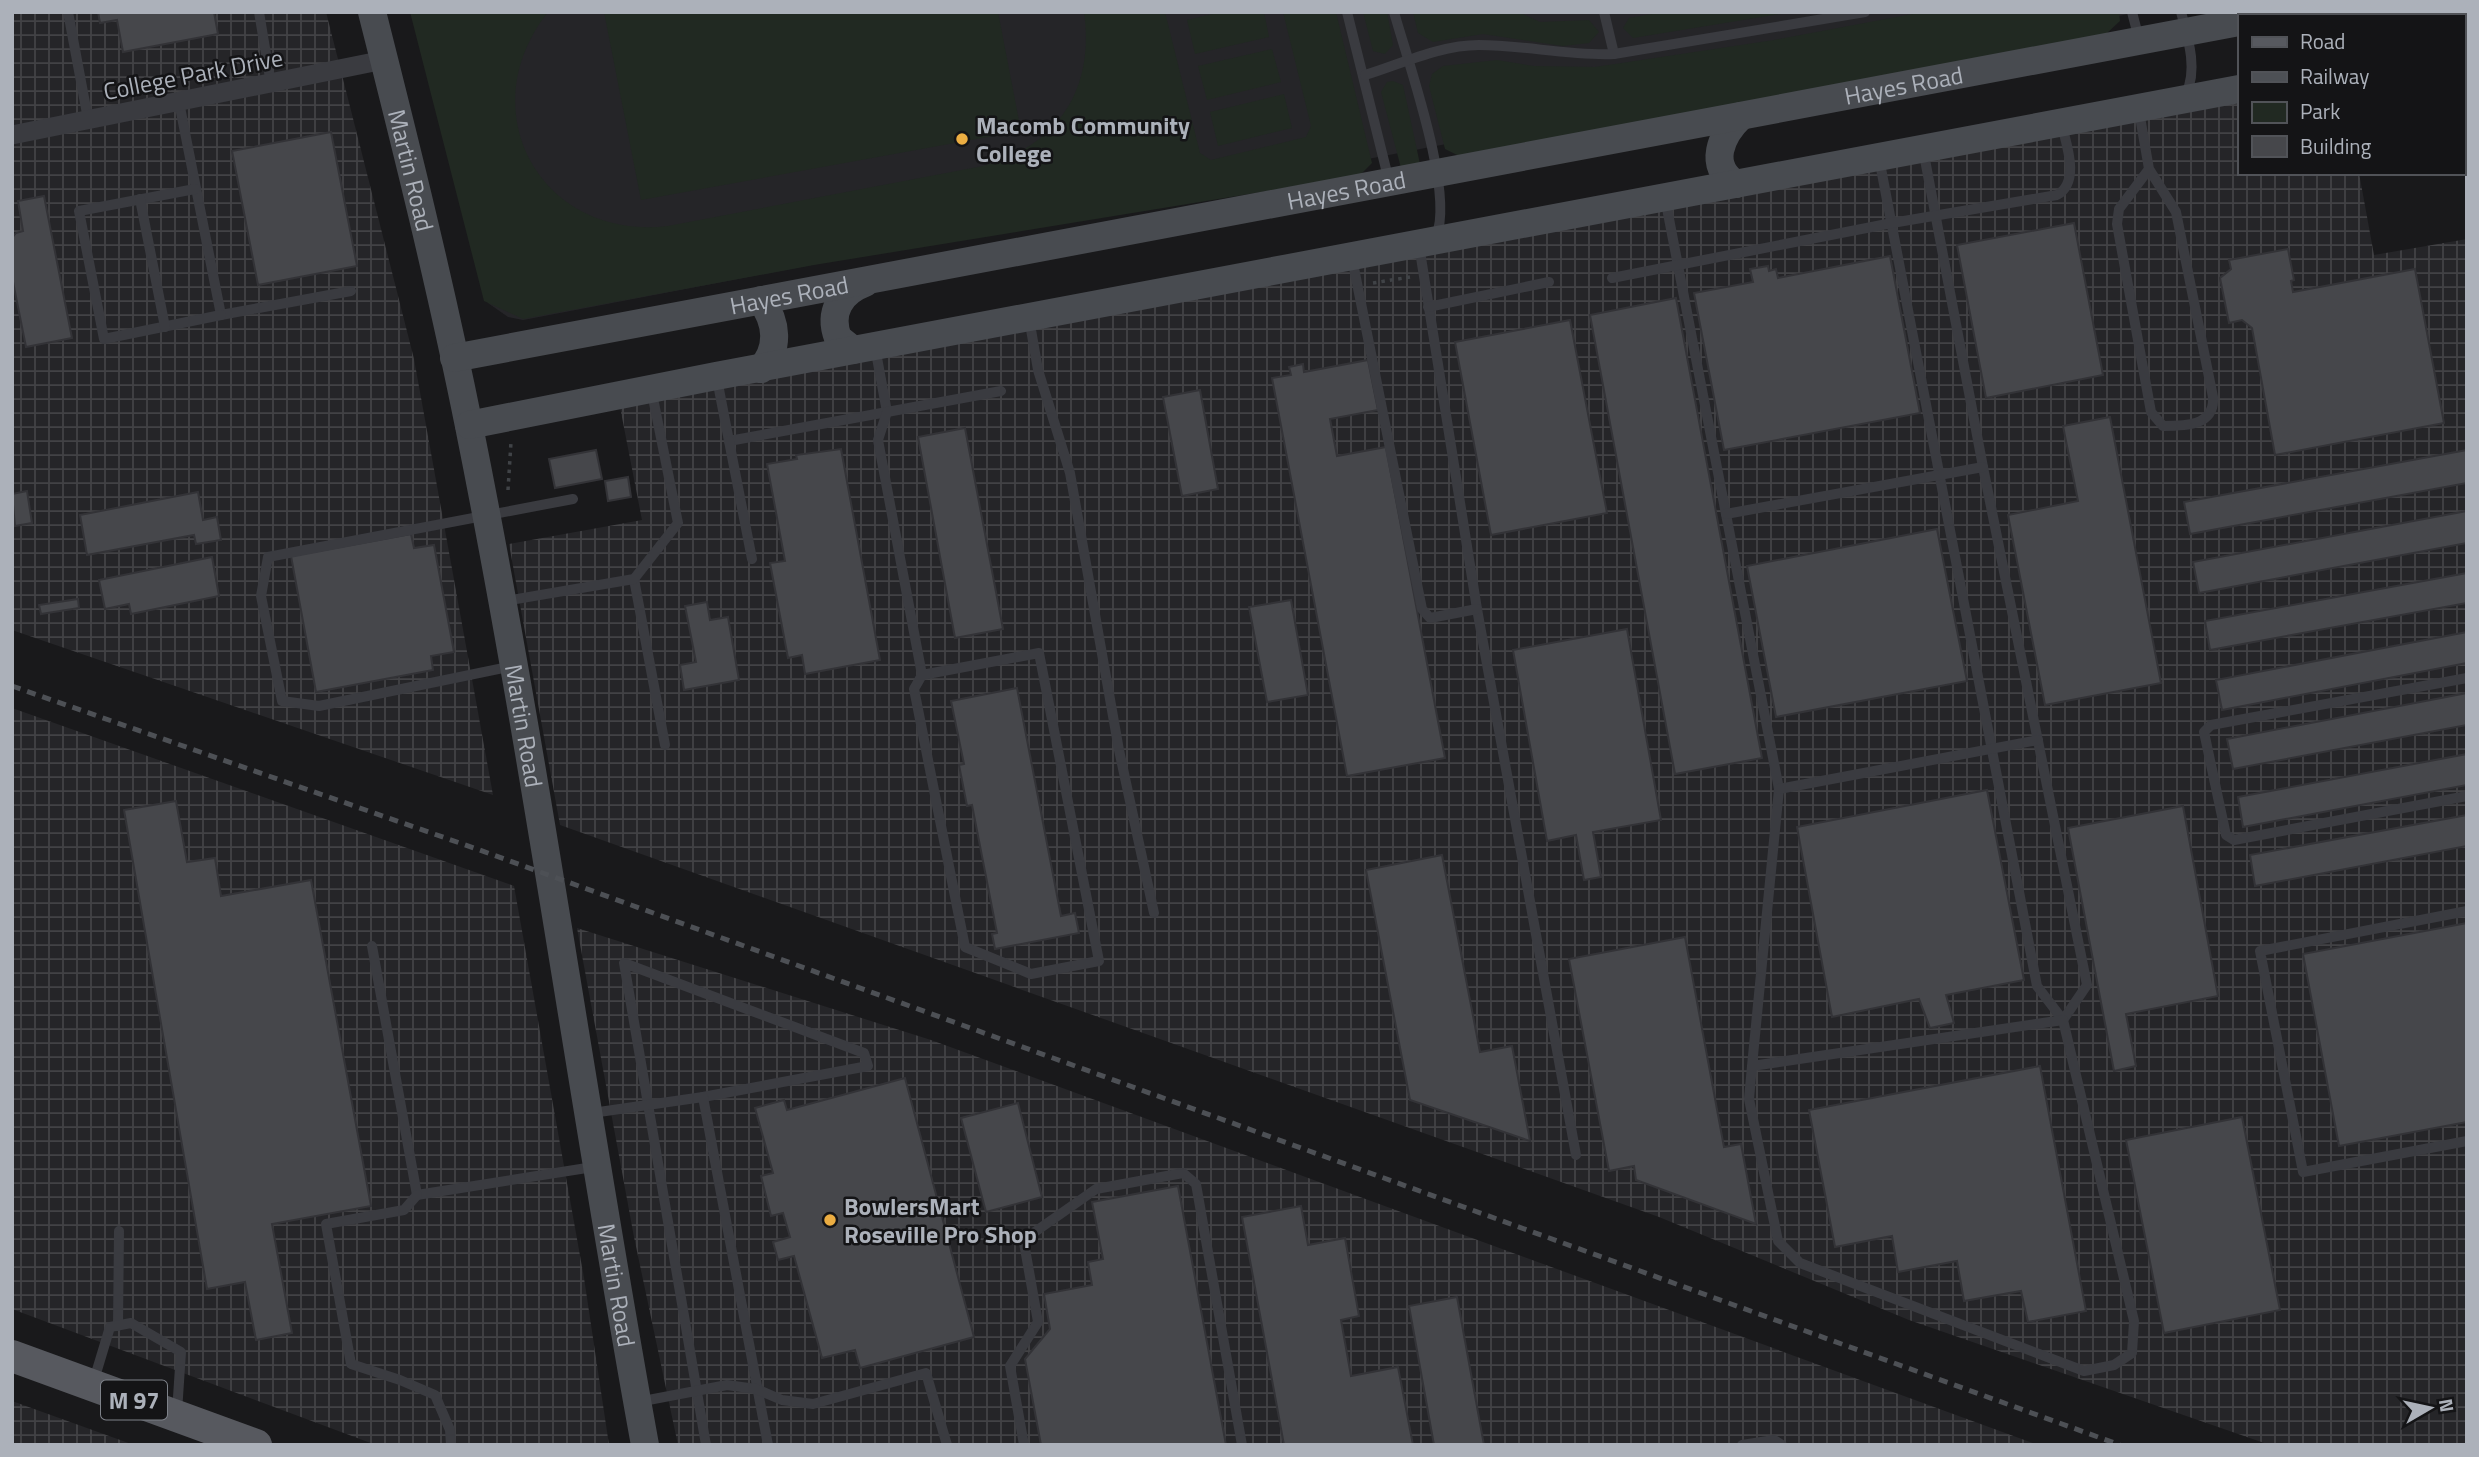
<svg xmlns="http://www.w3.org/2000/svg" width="2479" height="1457" font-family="'Titillium Web',sans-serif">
<defs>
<pattern id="industrial-grid" width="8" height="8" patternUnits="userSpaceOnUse" patternTransform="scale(1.75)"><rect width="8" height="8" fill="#252528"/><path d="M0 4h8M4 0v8" fill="none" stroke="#424245"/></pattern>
</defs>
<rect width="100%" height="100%" fill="#19191b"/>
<path fill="#252528" d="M415 12H2139L523 320 508 317 488 303Z"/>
<g fill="url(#industrial-grid)">
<path d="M12 12H326L414 359 493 795 12 630Z"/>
<path d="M2239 102V173H2359L2374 255 2467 239V1445H2270L1909 1320 1659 1217 560 825 509 544 642 520 620 407Z"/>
<path d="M12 708 514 886 584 1278 609 1445H376L12 1309Z"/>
<path d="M577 928 931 1040 2038 1445H678L634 1237Z"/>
<path d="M12 1401 134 1445H12Z"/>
</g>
<g fill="#212922">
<path d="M410 12H548C469 112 542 241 668 226L983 166C1058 146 1095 89 1084 12H1165L1200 153 1211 160 1306 137 1311 126 1283 12H1336L1372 163 1360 175 1347 178 814 265 523 319 484 301Z"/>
<path d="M604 12H998L1021 131 641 200Z"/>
<path d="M1221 12H1264L1269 37 1195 54 1187 20Z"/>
<path d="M1363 12H1387L1393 45 1385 54 1373 51Z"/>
<path d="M1413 12H1519L1540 22 1589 20 1599 32 1589 43 1563 46 1483 34 1433 42 1418 33Z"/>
<path d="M1663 12H1793L1633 38 1623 28 1629 18Z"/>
<path d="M1923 12H2119L2120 21 2105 35 1461 157 1445 149 1429 86 1432 74 1443 66 1497 60 1534 66 1595 67 1774 40Z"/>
<path d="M1272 49 1281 82 1207 100 1198 66Z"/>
<path d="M1393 81 1403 85 1420 164 1401 168 1381 92 1387 82Z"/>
<path d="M1284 94 1292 128 1218 146 1210 112Z"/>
</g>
<g fill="#46474b" stroke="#333337" stroke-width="2">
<path d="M98 12H214L218 34 123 52 117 20 100 23Z"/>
<path d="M331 132 357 266 258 285 232 151Z"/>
<rect x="2463" y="137" width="4" height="28"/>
<path d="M44 196 72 338 26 347 12 277V238L16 233 23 231 18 201Z"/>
<path d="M2074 223 2103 375 1986 398 1957 245Z"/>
<path d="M2288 249 2294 280 2291 281 2293 292 2415 269 2444 423 2275 455 2252 328 2242 320 2229 323 2220 278 2231 269 2229 260Z"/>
<path d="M1890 256 1920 413 1724 450 1694 293 1753 282 1750 269 1768 266 1769 271 1776 269 1778 278Z"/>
<path d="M1676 298 1762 758 1675 774 1590 315Z"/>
<path d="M1570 320 1607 513 1491 535 1455 342Z"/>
<path d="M1368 360 1378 410 1330 419 1337 456 1386 447 1445 758 1347 776 1272 378 1291 375 1289 367 1303 364 1304 372Z"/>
<path d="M1200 390 1218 489 1182 496 1163 397Z"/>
<path d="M2110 417 2161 683 2045 705 2008 515 2078 501 2063 426Z"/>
<path d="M965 428 1003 629 955 638 918 437Z"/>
<path d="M841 449 880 660 805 674 802 655 788 658 770 563 785 561 767 464 797 459 796 455Z"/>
<path d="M596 450 602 479 555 488 549 459Z"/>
<path d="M2467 450V483L2190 534 2184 502Z"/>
<path d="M628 477 631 497 608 501 605 481Z"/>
<path d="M27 491 32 523 15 526 12 494Z"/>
<path d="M198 492 203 520 217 517 221 540 196 544 194 535 87 555 80 515Z"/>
<path d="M2467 511V543L2199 593 2193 562Z"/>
<path d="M1937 529 1967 681 1776 717 1747 566Z"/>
<path d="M411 534 414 548 434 545 454 652 431 656 433 670 316 692 291 556Z"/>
<path d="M212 557 219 596 131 614 129 604 105 609 99 580Z"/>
<path d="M2467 573V603L2210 650 2205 621Z"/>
<path d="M78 599 79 608 41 614 39 605Z"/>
<path d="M1291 600 1308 695 1267 702 1249 607Z"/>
<path d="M707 602 710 620 728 617 739 680 684 690 680 665 696 662 685 606Z"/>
<path d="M1627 629 1661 820 1593 832 1601 877 1584 880 1576 835 1547 841 1513 650Z"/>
<path d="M2467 632V663L2222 710 2216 680Z"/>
<path d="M1017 688 1061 916 1075 913 1079 933 995 949 992 934 997 933 972 805 967 806 959 765 964 764 951 701Z"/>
<path d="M2467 693V725L2233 769 2227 739Z"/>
<path d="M2467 754V785L2243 827 2238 797Z"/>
<path d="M1987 790 2024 980 1946 995 1954 1023 1930 1028 1919 999 1832 1017 1797 827Z"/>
<path d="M176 801 187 862 215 858 221 896 311 880 371 1206 272 1224 292 1333 256 1340 245 1282 207 1289 124 810Z"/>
<path d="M2183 806 2218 996 2126 1014 2136 1066 2114 1071 2068 828Z"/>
<path d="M2467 815V846L2255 886 2250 855Z"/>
<path d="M1442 855 1480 1052 1512 1046 1530 1141 1410 1100 1366 870Z"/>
<path d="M2467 923V1122L2339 1146 2303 954Z"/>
<path d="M1685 937 1724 1147 1741 1144 1756 1224 1636 1180 1634 1166 1609 1171 1569 959Z"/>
<path d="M2040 1066 2086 1311 2028 1322 2021 1291 1964 1301 1957 1261 1898 1272 1892 1236 1835 1247 1809 1110Z"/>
<path d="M905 1078 974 1337 860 1368 855 1350 822 1358 794 1256 778 1260 773 1242 790 1237 783 1213 771 1216 761 1176 773 1173 755 1108 784 1100 787 1110Z"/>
<path d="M1018 1103 1042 1197 986 1212 961 1118Z"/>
<path d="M2242 1117 2280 1310 2164 1333 2126 1140Z"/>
<path d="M1178 1186 1226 1445H1041L1025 1359 1050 1329 1044 1294 1092 1285 1088 1262 1103 1259 1092 1202Z"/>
<path d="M1301 1206 1308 1245 1345 1238 1359 1316 1341 1320 1351 1376 1398 1367 1413 1445H1284L1242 1217Z"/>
<path d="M1457 1297 1484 1445H1434L1409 1306Z"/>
</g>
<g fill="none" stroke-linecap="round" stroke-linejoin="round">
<g stroke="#404347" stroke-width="3.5" stroke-dasharray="3.5 5" stroke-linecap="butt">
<path d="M1373 283 1410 277"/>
<path d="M508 490 511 442"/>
</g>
<g stroke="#3a3b40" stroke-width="10">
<path d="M68 12 88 119"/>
<path d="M259 12 271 84"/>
<path d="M1347 12 1389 181"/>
<path d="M1394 12C1407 59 1455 194 1436 236"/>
<path d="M1604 12 1614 54"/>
<path d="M2132 12 2139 39"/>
<path d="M2181 12C2188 38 2198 69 2186 94"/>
<path d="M1365 75C1401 64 1440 45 1479 45 1524 45 1569 56 1614 54L1865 12"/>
<path d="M179 102 221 315 351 291"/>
<path d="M2139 111 2149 169 2176 212 2213 397C2215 426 2185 426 2163 426L2151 412 2117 224 2119 209 2149 169"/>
<path d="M1879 158 2037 986 2063 1020 2087 985 1983 467 1923 149"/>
<path d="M195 189 79 211 104 339 221 315"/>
<path d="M1665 198 1779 789 1752 1066 1749 1099 1778 1241 1800 1263 2084 1371 2114 1365 2132 1353 2134 1321 2063 1020 1752 1066"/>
<path d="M140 199 165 327"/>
<path d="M1419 245 1477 609 1576 1155"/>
<path d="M1352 258 1422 609 1430 618 1477 609"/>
<path d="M1612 278 1892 223 2057 195C2080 182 2067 146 2062 126"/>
<path d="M1428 307 1549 282"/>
<path d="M1029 318 1038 370 1070 473 1119 750 1154 913"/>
<path d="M717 379 729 441 887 412 875 347"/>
<path d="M729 441 752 559"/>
<path d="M1726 514 1983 467"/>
<path d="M634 579 665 745"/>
<path d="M505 601 634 579 678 523 652 393"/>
<path d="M513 666 319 706 282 701 261 596 268 557 573 499"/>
<path d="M922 675 1039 653 1099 961 1031 974 965 947 914 689 922 675 878 440 887 412 1001 391"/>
<path d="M2467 678 2211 725 2204 732 2226 835 2234 840 2467 796"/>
<path d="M1779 789 2038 740"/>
<path d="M2467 911 2260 951 2303 1172 2467 1141"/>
<path d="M372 946 417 1195 593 1167"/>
<path d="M703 1097 868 1066 864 1053 624 963 706 1445"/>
<path d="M592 1113 703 1097 768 1445"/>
<path d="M417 1195 404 1210 326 1224 351 1364 400 1380 435 1395 450 1430 451 1445"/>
<path d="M118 1326 119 1231"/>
<path d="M94 1380 110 1327 131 1323 181 1352 177 1412"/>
<path d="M638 1402 727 1385 756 1389 782 1400 813 1404 926 1373 947 1445"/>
<path d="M1024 1445 1010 1366 1038 1322 1024 1243 1029 1236 1096 1189 1183 1173 1196 1184 1242 1445"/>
<path d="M1742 1445 1774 1440 1782 1445"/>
</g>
<path stroke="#3a3b40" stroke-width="19" d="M12 135 384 60"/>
<g stroke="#484b50" stroke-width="28">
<path id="s1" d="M372 12C407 150 441 287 469 426 537 764 583 1106 645 1445"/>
<path d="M2271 16 2290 12"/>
<path d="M2463 46H2467"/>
<path d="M1736 184C1707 166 1721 135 1741 116"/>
<path d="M853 350 838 338C828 312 841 292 865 283"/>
<path id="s2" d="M454 358 2239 22"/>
<path d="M761 369C780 348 777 322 761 300"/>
<path d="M469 425 716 376 2239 89"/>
</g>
<path stroke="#57595f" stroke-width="32" d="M12 1356 256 1445"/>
<path stroke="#4d5055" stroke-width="5" stroke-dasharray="9 7" stroke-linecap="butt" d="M12 686 474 848 2120 1445"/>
</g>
<g fill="#ebad42" stroke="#141416" stroke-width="2.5">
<circle cx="962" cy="139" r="7"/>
<circle cx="830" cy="1220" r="7"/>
</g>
<g text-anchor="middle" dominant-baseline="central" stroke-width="5" stroke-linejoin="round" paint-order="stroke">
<rect fill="#141416" stroke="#7e8289" stroke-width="2" x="101" y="1380.5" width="66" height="39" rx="5"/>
<g font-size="23" font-weight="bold" fill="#acb1ba">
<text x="134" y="1400">M 97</text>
</g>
<g font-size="24" fill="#acb1ba" stroke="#141416">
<text transform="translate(193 74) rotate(-11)">College Park Drive</text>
<text stroke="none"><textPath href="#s2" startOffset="1475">Hayes Road</textPath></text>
<text stroke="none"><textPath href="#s1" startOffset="163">Martin Road</textPath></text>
<text stroke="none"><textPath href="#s2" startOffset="908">Hayes Road</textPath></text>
<text stroke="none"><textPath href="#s2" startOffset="341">Hayes Road</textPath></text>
<text stroke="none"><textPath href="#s1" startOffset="730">Martin Road</textPath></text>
<text stroke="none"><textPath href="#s1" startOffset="1297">Martin Road</textPath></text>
</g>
<g font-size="24" font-weight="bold" fill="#acb1ba" stroke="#141416" text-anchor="start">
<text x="976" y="125">Macomb Community<tspan x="976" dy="28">College</tspan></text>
<text x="844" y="1206">BowlersMart<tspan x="844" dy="28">Roseville Pro Shop</tspan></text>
</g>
</g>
<rect width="2479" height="1457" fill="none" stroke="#acb1ba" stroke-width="28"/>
<rect x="2238" y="14" width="228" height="161" fill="#141416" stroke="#515358" stroke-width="2"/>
<rect x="2252" y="37" width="35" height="10" fill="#57595f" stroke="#515358" stroke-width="2"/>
<text x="2300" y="49" font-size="21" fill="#acb1ba">Road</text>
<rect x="2252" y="72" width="35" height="10" fill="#4d5055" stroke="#515358" stroke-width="2"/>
<text x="2300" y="84" font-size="21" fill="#acb1ba">Railway</text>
<rect x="2252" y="102" width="35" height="21" fill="#212922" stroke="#515358" stroke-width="2"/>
<text x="2300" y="119" font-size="21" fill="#acb1ba">Park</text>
<rect x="2252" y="136" width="35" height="21" fill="#46474b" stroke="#515358" stroke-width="2"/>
<text x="2300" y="154" font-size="21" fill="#acb1ba">Building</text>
<g transform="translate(2430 1408) rotate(81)" stroke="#141416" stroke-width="5" paint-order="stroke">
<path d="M0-5L12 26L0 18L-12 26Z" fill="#acb1ba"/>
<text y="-10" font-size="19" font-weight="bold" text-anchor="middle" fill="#acb1ba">N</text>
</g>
</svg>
